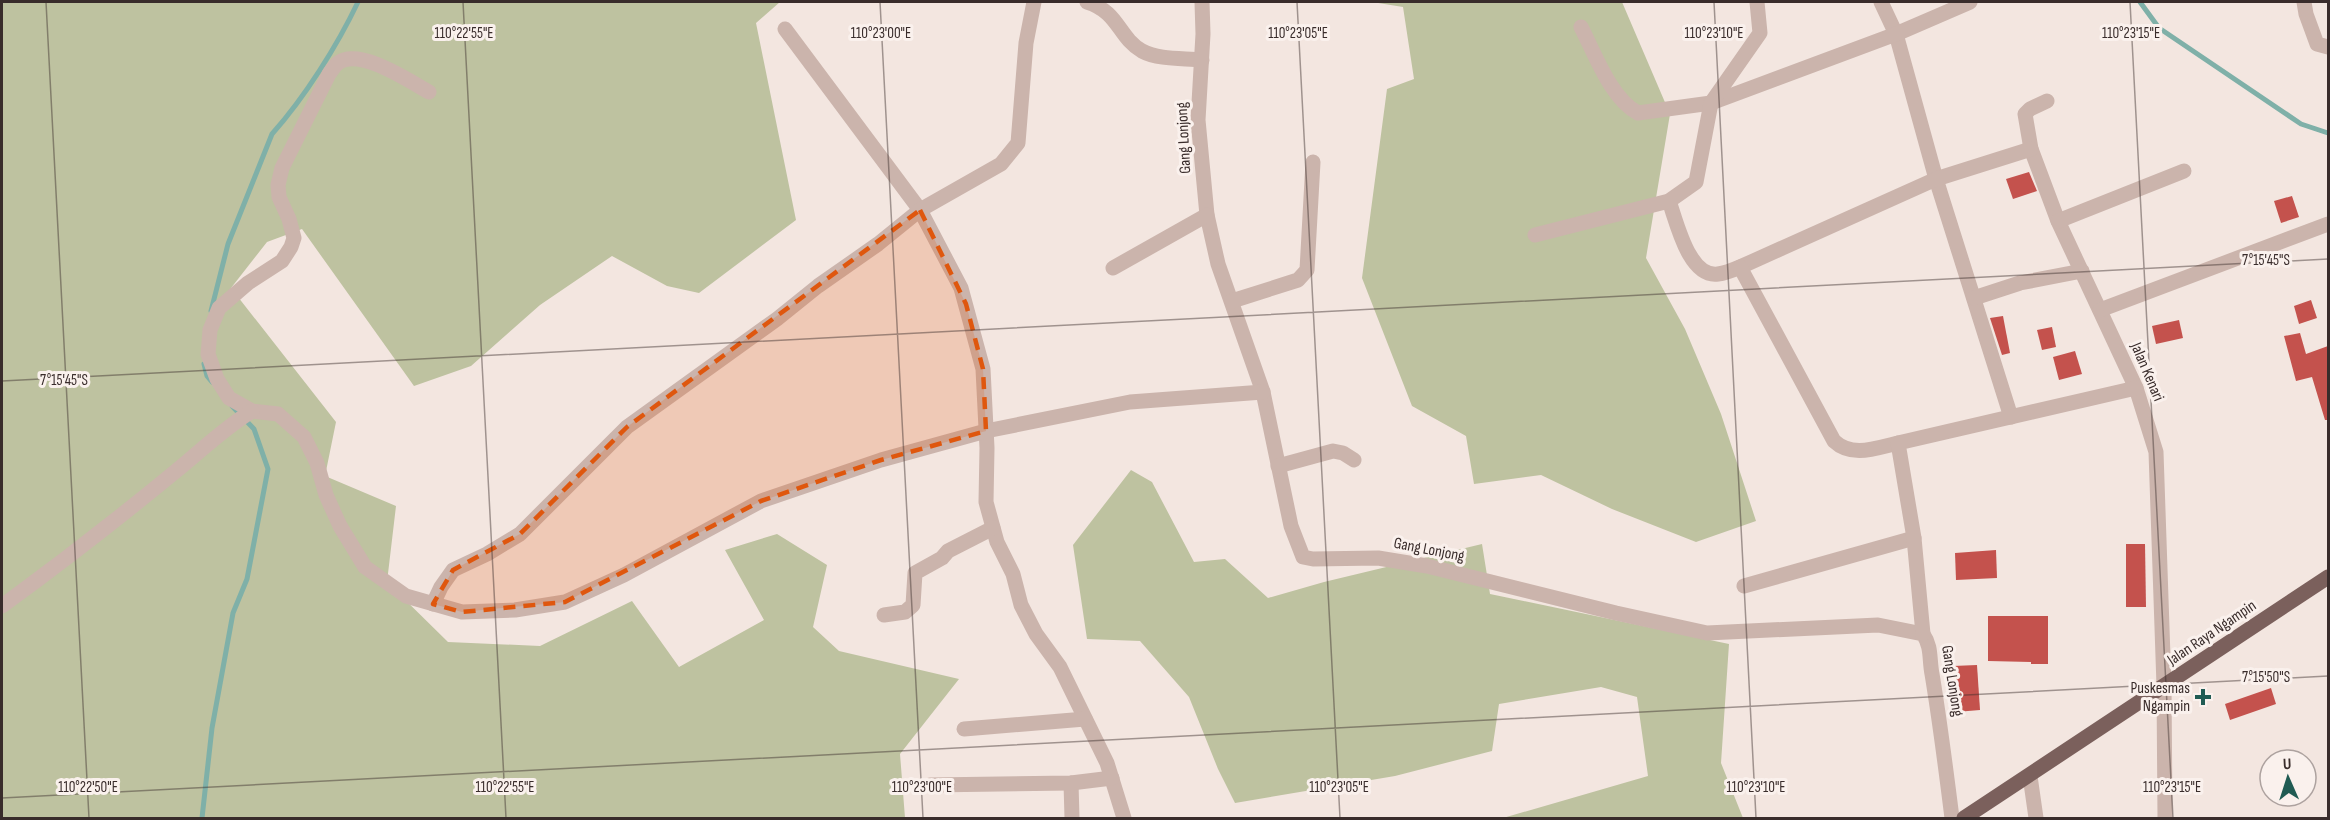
<svg xmlns="http://www.w3.org/2000/svg" width="2330" height="820" font-family="'Sofia Sans Condensed',sans-serif">
<rect width="100%" height="100%" fill="#f3e6e0"/>
<g fill="#bec2a0">
<path d="M2 2H780L756 23 796 220 699 293 667 286 612 256 540 305 471 366 414 386 302 229 267 242 231 288 336 422 325 476 396 506 387 582 448 642 540 646 632 601 679 667 764 620 725 550 777 534 827 565 813 627 839 651 959 679 900 754 905 818H2Z"/>
<path d="M1372 2H1622L1670 114 1646 258 1685 329 1721 414 1756 521 1696 542 1612 509 1541 475 1474 484 1466 436 1412 406 1362 278 1387 89 1414 79 1403 7Z"/>
<path d="M1131 470 1152 482 1194 562 1225 559 1268 598 1324 582 1482 544 1490 594 1729 644 1721 763 1743 818H1503L1648 776 1637 697 1601 687 1499 704 1492 751 1395 776 1235 803 1218 769 1189 697 1140 641 1087 639 1073 545Z"/>
</g>
<g fill="none" stroke-linecap="round" stroke-linejoin="round">
<g stroke="#7fb0a8" stroke-width="5">
<path d="M2140 2 2159 28 2301 124 2328 133"/>
<path d="M211 311 228 244 272 134C305 97 337 46 358 2"/>
<path d="M204 364 207 376 212 382"/>
<path d="M202 818 212 728 233 613 247 579 268 469 254 429 232 406"/>
</g>
</g>
<g fill="#c4524d">
<path d="M2029 172 2037 191 2013 199 2006 179Z"/>
<path d="M2292 196 2299 217 2281 223 2274 201Z"/>
<path d="M2311 300 2317 318 2299 324 2294 306Z"/>
<path d="M2003 316 2010 353 2002 355 1990 318Z"/>
<path d="M2179 320 2183 338 2156 344 2152 326Z"/>
<path d="M2052 327 2056 347 2042 350 2037 330Z"/>
<path d="M2300 333 2306 354 2328 346V420H2325L2312 377 2296 381 2284 336Z"/>
<path d="M2075 351 2082 374 2059 380 2053 357Z"/>
<path d="M2126 544H2145L2146 607H2126Z"/>
<path d="M1996 550 1997 578 1956 580 1955 553Z"/>
<path d="M1988 616H2048V664H2031V662L1988 661Z"/>
<path d="M1977 665 1980 710 1956 712 1953 666Z"/>
<path d="M2271 688 2276 704 2230 720 2225 704Z"/>
</g>
<g fill="none" stroke-linecap="round" stroke-linejoin="round">
<g stroke="#cbb4ac" stroke-width="15">
<path d="M1087 2C1119 12 1118 37 1142 51 1159 60 1183 58 1202 60"/>
<path d="M1202 2 1203 34 1198 120 1207 215 1218 264 1263 392 1291 526 1303 557 1313 559 1378 558 1427 566 1616 613 1707 633 1878 625 1923 634C1932 647 1929 659 1932 674 1940 722 1946 770 1952 818"/>
<path d="M1881 2 1896 34 1936 179 2011 417"/>
<path d="M2304 2 2306 14 2317 44 2328 47"/>
<path d="M1581 27C1595 54 1611 99 1638 113L1711 103 1896 34 1970 2"/>
<path d="M785 29 920 210 961 288 983 369 987 448 986 502 997 542 1013 574 1021 605 1036 634 1060 667 1107 763 1124 818"/>
<path d="M429 92C409 81 359 47 338 63 335 65 332 70 329 74L282 168 278 185 279 197 289 219 294 238 291 247 282 261 248 283 219 308 210 330 208 354 217 379 229 398 252 411 278 414 304 437 317 463 326 495 340 526 365 567 406 596 462 612 515 610 565 602 624 575 761 501 881 460 986 431 1130 402 1263 392"/>
<path d="M2047 101 2030 109 2025 114 2031 149 2058 221 2136 388 2156 452 2164 686 2165 818"/>
<path d="M1669 201C1677 223 1689 278 1718 274 1726 273 1733 270 1740 267L1936 179 2031 149"/>
<path d="M2058 221 2184 171"/>
<path d="M1535 235 1669 201 1696 182 1711 103 1760 33 1757 2"/>
<path d="M1740 267 1834 441C1852 458 1876 448 1898 443"/>
<path d="M1113 268 1207 215"/>
<path d="M1974 298 2020 283 2082 271"/>
<path d="M1232 301 1298 280 1307 270 1313 162"/>
<path d="M2100 310 2328 224"/>
<path d="M1278 466 1333 451 1343 453 1354 460"/>
<path d="M1744 586 1914 538"/>
<path d="M433 604 441 587 453 570 487 554 520 534 627 427 777 319 818 286 878 244 920 210 1001 164 1018 143 1026 43 1034 2"/>
<path d="M2 606C61 563 119 518 176 471 201 451 224 428 252 411"/>
<path d="M884 615 905 612 913 605 915 573 942 558 948 551 993 528"/>
<path d="M1923 634 1914 538 1898 443 2136 388"/>
<path d="M964 729 1085 719"/>
<path d="M2030 776 2036 818"/>
<path d="M1071 783 1072 818"/>
<path d="M930 785 1071 783 1112 778"/>
</g>
<path stroke="#7b605c" stroke-width="15" d="M1964 818 2328 577"/>
</g>
<path fill="#df570e" fill-opacity="0.2" stroke="#df570e" stroke-width="4.5" stroke-dasharray="12 8" stroke-linejoin="round" d="M920 210 966 304 983 369 986 431 881 460 761 501 565 602 462 612 433 604 453 570 520 534 627 427Z"/>
<path fill="none" stroke="#392c2b" stroke-width="1.5" stroke-opacity="0.45" d="M46 2 89 818M463 2 506 818M880 2 923 818M1297 2 1340 818M1714 2 1756 818M2130 2 2173 818M2 381 2328 259M2 798 2328 676"/>
<path fill="#205b53" stroke="#faf1ed" stroke-width="2" d="M2200 688h6v6h6v6h-6v6h-6v-6h-6v-6h6z"/>
<g text-anchor="middle" dominant-baseline="central" stroke-width="6" stroke-linejoin="round" paint-order="stroke">
<g font-size="16" fill="#392c2b" stroke="#faf1ed">
<text transform="translate(1184 138) rotate(-93)">Gang Lonjong</text>
<text transform="translate(2147 372) rotate(67)">Jalan Kenari</text>
<text transform="translate(1429 550) rotate(11)">Gang Lonjong</text>
<text transform="translate(2212 633) rotate(-34)">Jalan Raya Ngampin</text>
<text transform="translate(1952 681) rotate(81)">Gang Lonjong</text>
</g>
<g font-size="16" fill="#392c2b" stroke="#faf1ed" text-anchor="end">
<text x="2190" y="688">Puskesmas<tspan x="2190" dy="18">Ngampin</tspan></text>
</g>
</g>
<g font-size="15" text-anchor="middle" fill="#392c2b" stroke="#faf1ed" stroke-width="6" stroke-linejoin="round" paint-order="stroke">
<text x="464" y="38">110°22'55"E</text>
<text x="881" y="38">110°23'00"E</text>
<text x="1298" y="38">110°23'05"E</text>
<text x="1714" y="38">110°23'10"E</text>
<text x="2131" y="38">110°23'15"E</text>
<text x="2266" y="265">7°15'45"S</text>
<text x="64" y="385">7°15'45"S</text>
<text x="2266" y="682">7°15'50"S</text>
<text x="88" y="792">110°22'50"E</text>
<text x="505" y="792">110°22'55"E</text>
<text x="922" y="792">110°23'00"E</text>
<text x="1339" y="792">110°23'05"E</text>
<text x="1756" y="792">110°23'10"E</text>
<text x="2172" y="792">110°23'15"E</text>
</g>
<rect width="2330" height="820" fill="none" stroke="#392c2b" stroke-width="6"/>
<g transform="translate(2288 778) rotate(357)"><circle r="28" fill="#faf1ed" stroke="#ada29f" stroke-width="1.5"/>
<path d="M0-4.5L10 22L0 15L-10 22Z" fill="#205b53"/>
<text y="-9" font-size="16" font-weight="bold" text-anchor="middle" fill="#392c2b">U</text>
</g>
</svg>
